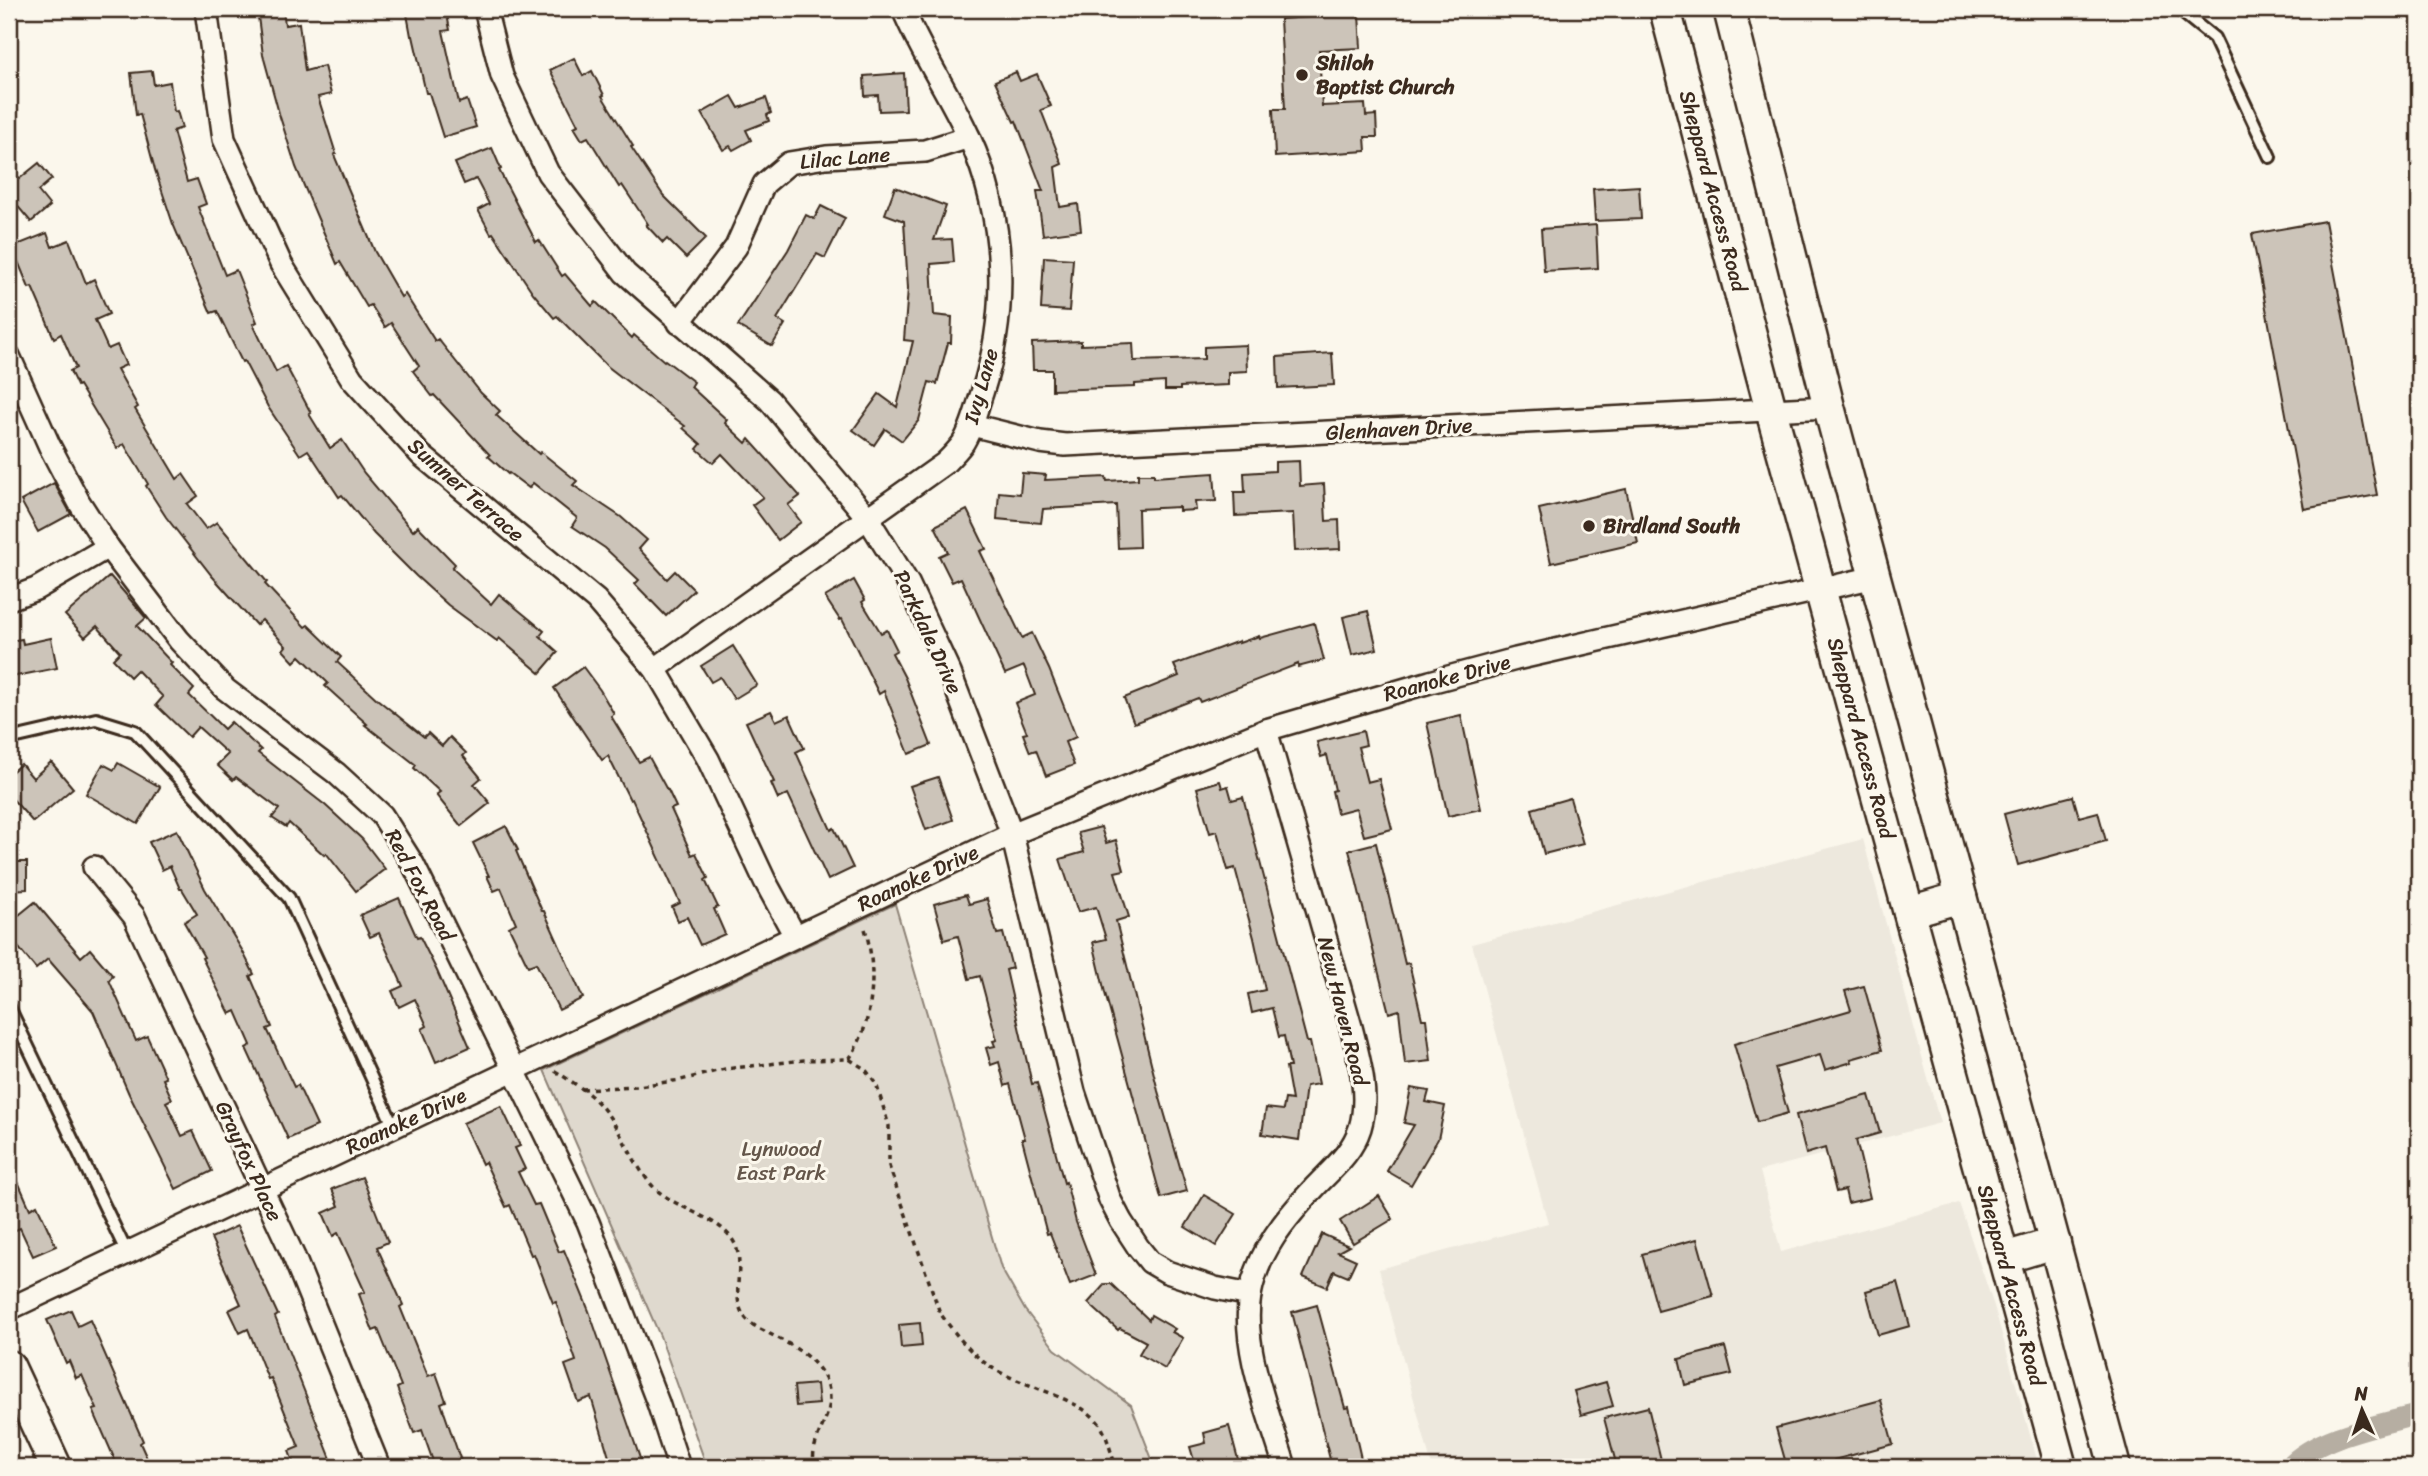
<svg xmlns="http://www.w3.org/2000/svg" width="2428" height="1476" font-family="Sriracha,sans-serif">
<rect width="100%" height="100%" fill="#fbf7ec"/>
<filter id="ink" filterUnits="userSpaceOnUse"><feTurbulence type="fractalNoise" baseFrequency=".0143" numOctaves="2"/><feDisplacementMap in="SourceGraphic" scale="14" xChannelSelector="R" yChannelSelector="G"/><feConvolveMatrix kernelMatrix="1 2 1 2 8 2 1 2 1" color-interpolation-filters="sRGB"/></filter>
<g filter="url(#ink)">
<path fill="#ede8dd" d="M1863 839 1940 1123 1760 1171 1781 1252 1959 1203 1994 1306 2039 1467H1432L1379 1269 1548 1223 1472 944Z"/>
<path fill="#dfd9ce" stroke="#8d8276" stroke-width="2" d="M895 904 1001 1268 1025 1310 1055 1349 1131 1405 1155 1467H707L660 1336 544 1070Z"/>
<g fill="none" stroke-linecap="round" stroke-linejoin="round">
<path stroke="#b6aea2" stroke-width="21" d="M2289 1467C2317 1436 2380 1425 2419 1414"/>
</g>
<g fill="#ccc4b9" stroke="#3b2a1e" stroke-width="2">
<path d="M257 9H283L285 25 299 23 305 71 324 66 331 94 318 97 336 154 334 155 375 252 401 297 405 294 435 341 438 339 481 393 500 411 496 415 539 454 541 452 577 481 573 485 621 517 647 540 639 549 667 579 675 571 694 590 666 616 635 584 639 580 605 548 572 526 577 518 533 483 529 488 509 473 508 474 488 456 490 455 434 395 432 396 413 371 419 366 391 323 385 327 371 305 367 307 340 262 337 264 296 167 280 117 263 55Z"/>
<path d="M420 9H446L450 30 443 31 459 103 467 100 476 127 443 137 429 93H426L413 36H411L407 14 420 12Z"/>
<path d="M1359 14 1361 48 1319 50 1322 106 1365 104 1366 116 1376 115 1377 137H1365L1366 151 1275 157 1273 109H1285L1280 19Z"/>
<path d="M574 58 583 76 592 71 604 95 602 96 633 146 631 147 663 195 706 238 686 258 667 239 663 243 646 225 648 224 622 185 619 187 588 137 582 140 574 127 578 125 550 70Z"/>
<path d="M152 71 154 85 170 82 174 112 177 111 182 128 173 131 187 182 197 179 206 204 198 207 225 275 236 270 257 322 253 324 276 372 286 366 311 413 309 414 330 448 342 440 364 473 413 531 418 526 455 564 452 568 491 604 499 594 544 631 540 636 558 652 540 673 499 638 497 641 448 605 416 576 374 534 342 495 339 497 308 450 300 455 268 407 244 361 242 362 217 311 211 313 173 224 155 170 140 114 136 115 131 73Z"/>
<path d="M1016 72 1020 81 1037 74 1051 106 1041 110 1062 164 1055 167 1060 207 1078 204 1081 230 1043 235 1037 191H1043L1016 121 1014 122 995 81Z"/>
<path d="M904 73 906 110 879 111 878 95 865 96 864 76Z"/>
<path d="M732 96 739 108 766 98 771 113 767 115 769 121 746 130 751 140 733 150 730 146 723 150 702 113Z"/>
<path d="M492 148 501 169 499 170 536 242 539 240 562 276 565 274 592 306 596 302 632 338 634 335 664 361 665 360 694 382 691 387 727 420 725 423 746 443 749 439 800 496 788 505 801 522 778 540 752 505 763 497 722 454 713 463 697 449 701 444 683 428 685 426 607 366 557 316 554 318 533 293 493 233 491 234 478 210 489 204 476 179 464 184 455 163Z"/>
<path d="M39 163 52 179 38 191 50 206 31 222 9 196V166L19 179Z"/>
<path d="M1639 186 1641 219 1595 221 1593 189Z"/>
<path d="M895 187 946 206 934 240 952 239 954 262 931 264 934 315 952 317 951 343H948L937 384 929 382 919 420 902 441 885 429 874 445 853 430 879 394 897 407 913 341 904 340 908 288 904 221 885 214Z"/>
<path d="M821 206 845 218 825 258 817 254 777 319 785 324 772 346 738 326 788 250 806 215 814 219Z"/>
<path d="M2325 221 2377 495 2304 509 2252 234Z"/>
<path d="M1596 225 1598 268 1544 271 1541 229Z"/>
<path d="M47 233 52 247 69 240 86 283 94 279 109 314 95 320 108 349 117 345 126 365 117 369 138 407 135 409 177 479 183 474 198 496 187 504 206 529 217 522 267 582 265 584 305 627 308 625 341 657 337 662 377 699 424 737 428 733 442 746 450 737 466 753 463 756 481 778 474 784 490 803 461 826 436 795 440 792 414 768 416 765 365 725 367 724 325 686 328 683 300 656 294 662 283 650 286 646 262 620 256 625 245 613 212 576 166 517 146 486 148 484 124 444 117 448 79 385 77 386 70 371 76 368 61 334 54 338 32 287 29 288 12 247Z"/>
<path d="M1044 257 1073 259 1069 311 1041 309Z"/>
<path d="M1081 341V345L1133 343 1134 361 1204 359V347L1246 345 1247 371 1228 372V385L1180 387V390H1165V382L1135 384V387L1052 390V370H1033L1032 343Z"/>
<path d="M1332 353 1334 385 1278 388 1277 357Z"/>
<path d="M1299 461 1300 486 1324 484 1326 521 1339 520 1340 549 1295 551 1293 513 1235 516 1234 492H1245L1244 473 1275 471V462Z"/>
<path d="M1022 473 1046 475 1045 480 1106 477 1107 481 1138 479V474H1154V477L1214 473 1216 501 1195 502 1196 510 1179 511V507L1138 509 1139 547 1118 548 1116 505 1043 509 1041 523 997 519 999 492 1020 494Z"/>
<path d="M54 483 71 514 38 532 21 501Z"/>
<path d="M1626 489 1638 543 1551 563 1539 509Z"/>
<path d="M967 510 986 549 980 551 1022 638 1032 633 1049 669 1076 737 1065 742 1074 765 1046 776 1036 750 1030 752 1023 734 1027 733 1015 703 1035 695 1024 666 1005 674 961 578 952 582 939 556 948 552 935 526Z"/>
<path d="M110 576 146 618 137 626 172 663 170 665 194 689 189 695 224 729 231 722 261 750 258 753 325 805 362 839 385 869 356 891 326 853 324 855 289 823 286 827 272 818 279 809 236 777 233 780 217 765 228 754 198 727 189 737 156 705 163 697 137 670 130 677 113 659 120 652 97 626 85 637 65 615Z"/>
<path d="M854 580 865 600 862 602 881 633 887 630 897 650 892 653 905 678 931 745 909 754 884 691 879 694 842 619 840 620 825 597Z"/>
<path d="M1368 611 1377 649 1352 655 1343 617Z"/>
<path d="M1314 623 1324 660 1298 667V664L1200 702 1198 698 1134 723 1124 698 1179 676 1174 665 1239 641V643L1259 636 1260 638Z"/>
<path d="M51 638 57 668 11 677 9 641 22 639 23 644Z"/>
<path d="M733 646 757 685 734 699 720 677 711 682 701 666Z"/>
<path d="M583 667 600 690 614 714 611 716 639 762 649 757 667 790H668L676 807 671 809 692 855 696 853 708 878 705 880 718 907 714 909 725 934 700 945 687 917 678 921 672 907 680 903 632 799 630 800 608 756 602 760 554 688Z"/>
<path d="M771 711 776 721 789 715 804 748 796 752 831 830 834 828 853 868 828 880 788 794 778 799 771 783 774 782 746 722Z"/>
<path d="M1461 715 1481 809 1448 816 1427 723Z"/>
<path d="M1363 731 1366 745 1358 747 1367 782 1379 779 1392 829 1364 836 1356 808 1337 813 1332 791 1335 790 1327 755 1321 757 1317 742Z"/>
<path d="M51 762 73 788 33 822 9 795V774L21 764 33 778Z"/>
<path d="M118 763 160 787 138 824 86 794 103 764 114 770Z"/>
<path d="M938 777 953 820 926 830 910 786Z"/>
<path d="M1220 781 1222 788 1228 786 1232 800 1243 797 1307 1042H1310L1319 1084 1306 1086 1299 1140 1262 1134 1266 1108 1283 1110 1285 1099 1292 1100 1286 1067H1290L1284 1036 1279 1037 1272 1008 1252 1013 1248 994 1265 990 1254 938 1235 868 1228 870 1217 831 1210 833 1197 788Z"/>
<path d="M2073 796 2079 817 2098 812 2106 841 2018 865 2004 814Z"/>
<path d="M1570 798 1583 844 1544 854 1532 809Z"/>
<path d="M506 826 518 850 516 851 542 911H544L583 998 559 1010 536 963 528 966 509 927 516 923 501 888 494 891 487 876H489L473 843Z"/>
<path d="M1101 827 1106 843 1116 840 1124 870 1115 872 1129 917 1116 921 1158 1091 1187 1191 1161 1198 1105 993 1093 942 1106 939 1096 907 1078 912 1060 859 1084 852 1078 833Z"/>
<path d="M177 830 205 889 242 950 254 974 250 976 272 1027 267 1029 294 1087 298 1085 317 1126 288 1139 246 1048 251 1045 236 1011 230 1014 202 958 204 957 184 922 197 914 182 889H180L170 866 162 870 149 842Z"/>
<path d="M1376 843 1405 964 1409 963 1422 1019H1426L1431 1061 1405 1064 1399 1010 1389 1013 1375 958 1349 850Z"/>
<path d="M9 862H27V889L9 890Z"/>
<path d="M966 895 969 904 987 899 997 934 1003 933 1012 968 1006 970 1032 1084 1037 1083 1064 1183 1066 1182 1076 1222 1096 1275 1070 1285 1050 1233 1047 1234 1022 1139H1025L1010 1084 1005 1086 999 1062 991 1065 986 1048 995 1046 993 1041 997 1040 980 976 969 979 958 936 944 940 934 904Z"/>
<path d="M399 898 417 938 420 937 437 971 470 1047 436 1062 422 1029 427 1026 415 999 399 1007 392 991 403 986 379 933 370 937 360 915Z"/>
<path d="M35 902 81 957 90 949 113 976 109 980 136 1041 147 1036 166 1078 163 1079 172 1099 166 1102 182 1136 193 1131 212 1171 176 1189 129 1094 93 1011 48 959 36 969 9 936V923Z"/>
<path d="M1864 986 1882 1050 1851 1059 1852 1062 1825 1070 1820 1055 1775 1068 1788 1113 1757 1122 1734 1044 1851 1010 1845 991Z"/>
<path d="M1411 1088 1429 1091 1426 1102 1445 1106 1438 1139 1411 1185 1387 1171 1414 1125 1404 1123Z"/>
<path d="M1869 1095 1880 1133 1856 1140 1870 1198 1848 1203 1845 1190 1836 1192 1825 1148 1806 1154 1796 1115Z"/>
<path d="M501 1106 520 1146 515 1148 525 1169 518 1172 534 1205 539 1204 559 1252 564 1250 589 1311 643 1467H612L591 1397 578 1402 565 1365 576 1361 556 1302 553 1303 534 1254 531 1255 510 1205 506 1207 485 1162 482 1164 463 1123Z"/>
<path d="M9 1161 30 1209 37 1205 56 1246 33 1256 20 1228 9 1233Z"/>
<path d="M362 1177 388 1242 377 1247 403 1305 400 1307 428 1376 436 1373 446 1401 441 1403 463 1467H435L422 1430 414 1433 397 1388 401 1386 378 1329 373 1331 359 1294 365 1292 338 1233 333 1236 323 1213 339 1206 332 1189Z"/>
<path d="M1204 1195 1236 1214 1216 1246 1185 1227Z"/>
<path d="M1379 1196 1393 1219 1353 1243 1340 1221Z"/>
<path d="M237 1226 278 1315 275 1317 333 1464 325 1467H295L289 1451 299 1447 271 1378 268 1379 248 1329 240 1333 229 1310 241 1304 211 1238Z"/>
<path d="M1322 1234 1349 1246 1338 1252 1356 1260 1348 1277 1334 1271 1327 1287 1303 1277Z"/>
<path d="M1697 1239 1713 1296 1658 1311 1642 1254Z"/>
<path d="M1898 1282 1910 1326 1878 1335 1866 1291Z"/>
<path d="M1105 1284H1111L1149 1320 1151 1315 1175 1329 1172 1332 1183 1338 1165 1369 1139 1354 1146 1342 1120 1328 1118 1330 1088 1303Z"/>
<path d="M1317 1305 1345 1408 1349 1407 1363 1467H1332L1292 1312Z"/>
<path d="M71 1310 78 1326 90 1320 143 1441 140 1443 151 1467H118L93 1410 97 1409 82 1375 76 1378 69 1361 66 1363 47 1320Z"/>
<path d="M920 1323 922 1346 901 1348 899 1325Z"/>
<path d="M1725 1347 1732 1374 1685 1385 1679 1359Z"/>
<path d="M1606 1382 1613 1406 1581 1415 1574 1391Z"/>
<path d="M817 1384 819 1404 796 1406 794 1386Z"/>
<path d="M1881 1400 1893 1444 1834 1460 1836 1467H1787L1776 1428Z"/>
<path d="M1648 1407 1661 1460 1631 1467H1617L1604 1418Z"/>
<path d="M1229 1426 1239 1463 1223 1467H1196L1190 1447 1206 1443 1204 1433Z"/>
</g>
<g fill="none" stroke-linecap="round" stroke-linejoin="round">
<defs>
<g id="service">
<path d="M2178 9 2214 38 2270 157"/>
<path d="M9 739 96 719 135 731 289 898 394 1127"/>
<path d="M9 1007 127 1253"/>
</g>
<g id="minor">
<path d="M206 9 224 139 281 264 352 379 421 455 596 600 655 669 708 759 765 881 795 936"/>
<path d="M485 9 502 76 548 173 625 273 769 400 867 517 908 583 950 673 1012 834 1074 1092 1110 1200 1121 1221 1138 1247 1150 1262 1167 1272 1215 1288 1250 1295"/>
<path d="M679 323 736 247 764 184 789 163 826 157 925 151 969 137"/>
<path d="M9 356 50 447 79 502 108 547 179 640 225 689 336 773 382 815 413 864 588 1222 658 1403 679 1467"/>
<path d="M972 425 1040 442 1065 445 1829 407"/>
<path d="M9 599 36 589 108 547"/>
<path d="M655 669 945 463C951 457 958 450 963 443 972 429 976 410 982 393 1009 310 1006 218 969 137 949 93 921 53 903 9"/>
<path d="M1266 730 1351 1027C1359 1059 1370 1095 1360 1128 1352 1153 1333 1168 1315 1187 1286 1218 1258 1251 1250 1295 1241 1349 1270 1416 1285 1467"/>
<path d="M94 867 134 916 294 1257 379 1467"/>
<path d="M9 1309 1012 834 1266 730 1430 682 1516 659 1875 577"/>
</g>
<g id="secondary">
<path d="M1665 9 1771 410 2061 1467"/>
<path d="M1729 9 1829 407 2115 1467"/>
<path d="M1909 912 1961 897"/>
<path d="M2004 1258 2055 1243"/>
<path d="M9 1366 56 1467"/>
</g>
</defs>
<use href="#service" stroke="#3b2a1e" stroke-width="16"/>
<use href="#minor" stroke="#3b2a1e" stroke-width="26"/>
<use href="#secondary" stroke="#3b2a1e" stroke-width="35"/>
<g stroke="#3b2a1e" stroke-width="3.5" stroke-dasharray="5 5" stroke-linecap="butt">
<path d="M849 1059C874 1025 878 966 864 926"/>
<path d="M555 1071C571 1081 589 1092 601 1106 621 1129 631 1160 650 1183 670 1208 716 1215 732 1239 748 1261 729 1294 744 1316 750 1325 761 1329 770 1334 794 1346 823 1362 829 1390 834 1413 817 1430 814 1451 813 1456 814 1462 813 1467"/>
<path d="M582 1089 638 1086 681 1080 725 1069 804 1060 849 1059 865 1069 876 1083 889 1126V1166L940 1313C953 1331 969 1352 988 1365 1017 1386 1083 1397 1101 1426 1108 1438 1111 1454 1116 1467"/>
</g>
<use href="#service" stroke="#fbf7ec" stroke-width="10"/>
<use href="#minor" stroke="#fbf7ec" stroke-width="21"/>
<use href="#secondary" stroke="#fbf7ec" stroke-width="30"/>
</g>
</g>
<g fill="#3b2a1e" stroke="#fbf7ec" stroke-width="2.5">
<circle cx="1302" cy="75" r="7"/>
<circle cx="1589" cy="526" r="7"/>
</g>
<g text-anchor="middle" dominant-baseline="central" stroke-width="6" stroke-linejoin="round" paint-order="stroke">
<g font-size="21" font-weight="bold" fill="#3b2a1e" stroke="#fbf7ec" text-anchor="start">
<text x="1316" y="63">Shiloh<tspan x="1316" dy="24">Baptist Church</tspan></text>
<text x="1603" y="526">Birdland South</text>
</g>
<g font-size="21" fill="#3b2a1e" stroke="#fbf7ec">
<text transform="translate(845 158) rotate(-5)">Lilac Lane</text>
<text transform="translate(1713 191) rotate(75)">Sheppard Access Road</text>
<text transform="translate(981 386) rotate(-74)">Ivy Lane</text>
<text transform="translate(1399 429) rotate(-3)">Glenhaven Drive</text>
<text transform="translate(466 490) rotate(41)">Sumner Terrace</text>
<text transform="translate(928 632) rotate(65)">Parkdale Drive</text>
<text transform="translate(1447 678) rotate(-15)">Roanoke Drive</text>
<text transform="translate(1861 738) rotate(75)">Sheppard Access Road</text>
<text transform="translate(918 878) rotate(-25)">Roanoke Drive</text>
<text transform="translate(420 885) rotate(62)">Red Fox Road</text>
<text transform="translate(1343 1011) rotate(76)">New Haven Road</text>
<text transform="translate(406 1121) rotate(-25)">Roanoke Drive</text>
<text transform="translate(249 1161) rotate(65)">Grayfox Place</text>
<text transform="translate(2011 1285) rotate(75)">Sheppard Access Road</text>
</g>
<g font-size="21" fill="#64564a" stroke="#fbf7ec">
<text x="781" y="1149">Lynwood<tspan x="781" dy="24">East Park</tspan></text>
</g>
</g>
<rect width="2428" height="1476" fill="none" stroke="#fbf7ec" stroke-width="35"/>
<rect x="18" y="18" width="2393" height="1441" fill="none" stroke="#3b2a1e" stroke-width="2.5" filter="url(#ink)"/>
<g transform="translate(2362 1410) rotate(357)" stroke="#fbf7ec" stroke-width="5" paint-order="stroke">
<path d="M0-5L12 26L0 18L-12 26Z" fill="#3b2a1e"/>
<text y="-10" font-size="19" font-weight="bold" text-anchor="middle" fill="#3b2a1e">N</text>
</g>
</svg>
